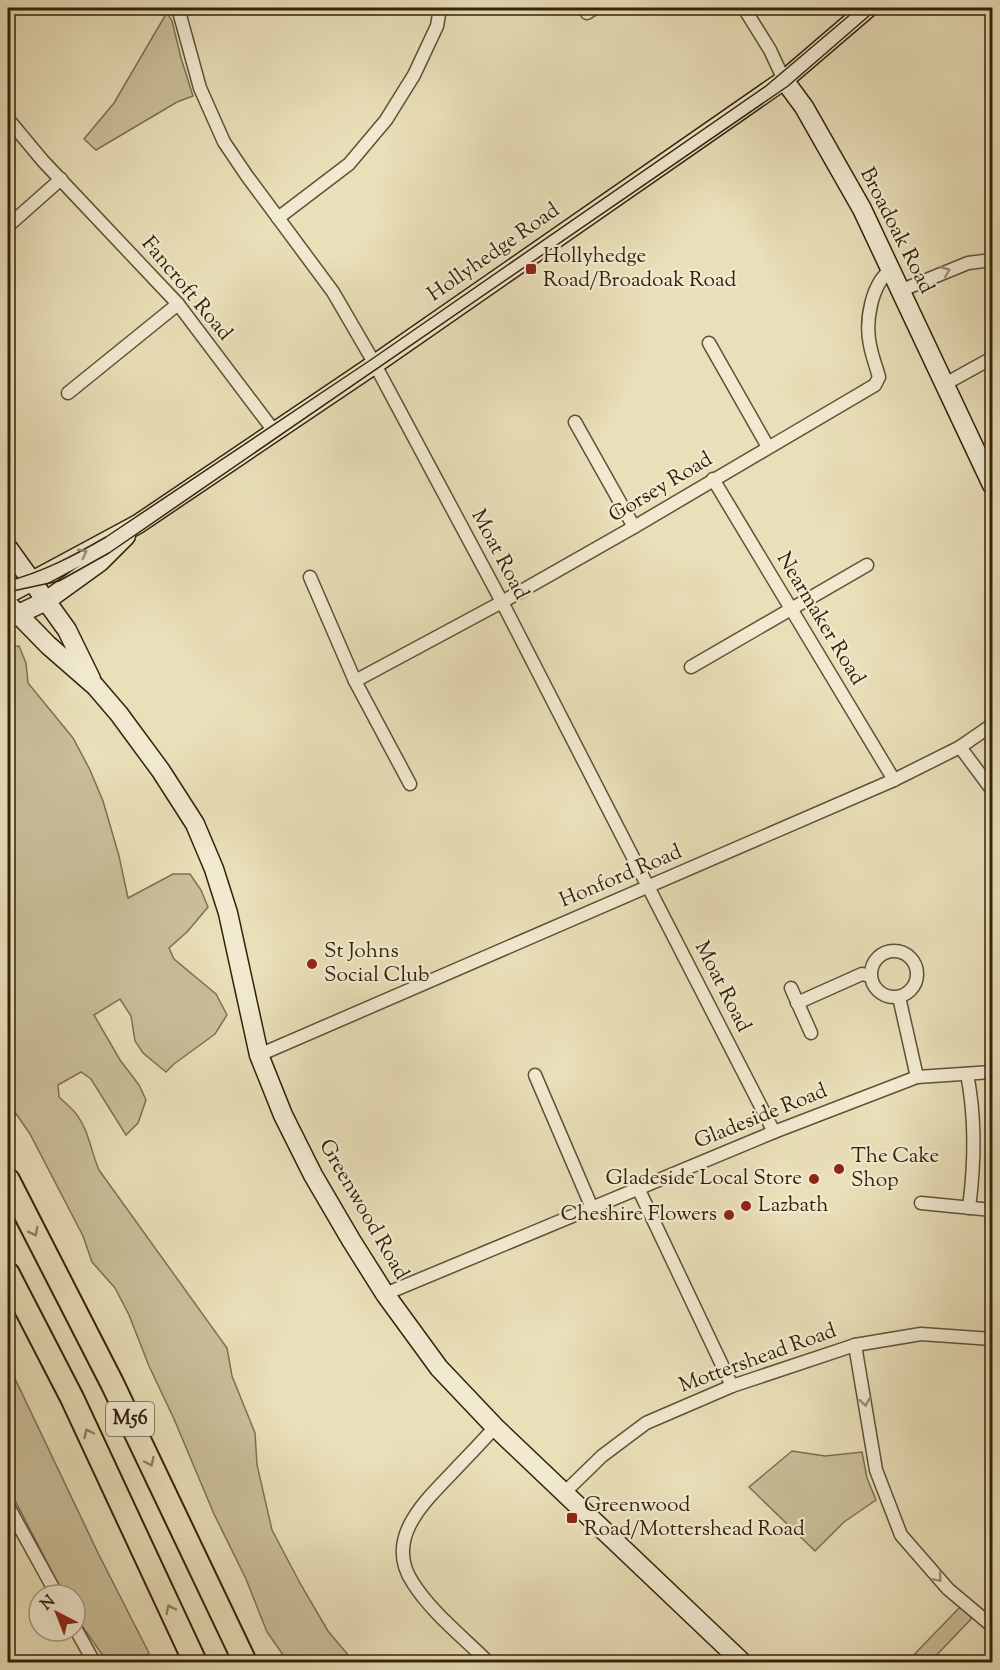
<svg xmlns="http://www.w3.org/2000/svg" width="1000" height="1670" font-family="'Sorts Mill Goudy',serif">
<rect width="100%" height="100%" fill="#e9dfb8"/>
<filter id="stains"><feTurbulence type="fractalNoise" baseFrequency=".00333" numOctaves="4"/><feColorMatrix values="0 0 0 0 .2 0 0 0 0 .09 0 0 0 0 .02 0 0 0 .5 -.17"/></filter>
<radialGradient id="worn" r=".72"><stop offset=".6" stop-color="#630" stop-opacity="0"/><stop offset="1" stop-color="#630" stop-opacity=".3"/></radialGradient>
<g fill="#cabf9a" stroke="#7e7052" stroke-width="1.5">
<path d="M166 14H168L172 21 181 58 193 96 177 102 96 150 84 139 114 103Z"/>
<path d="M19 646 26 663 28 683 73 738 90 770 103 801 119 856 128 898 173 874H190L201 890 208 907 187 932 169 948 174 959 216 994 227 1015 215 1034 174 1064 166 1072 143 1053 135 1041 131 1016 120 999 94 1015 120 1060 139 1085 146 1100 138 1123 126 1135 91 1079 81 1072 58 1085 59 1097C65 1103 72 1108 77 1115 89 1131 91 1152 99 1170L227 1348 232 1376 255 1433 257 1465 272 1530 301 1585 328 1631 354 1662H288L267 1632 246 1579 214 1514 174 1419 149 1366 129 1315 115 1288 92 1262 83 1236 30 1134 8 1102V647Z"/>
<path d="M8 1364 99 1555 149 1653 140 1662H109L106 1660 75 1616V1595H64L8 1487Z"/>
<path d="M792 1451 825 1456 862 1452 867 1478 876 1500 844 1522 815 1551 749 1487Z"/>
<path d="M960 1607 972 1618 930 1662H907Z"/>
</g>
<g fill="none" stroke-linecap="round" stroke-linejoin="round">
<defs>
<g id="street">
<path d="M178 8 200 88 224 142 247 176 333 292 372 359 502 602 774 1132"/>
<path d="M744 8 770 50 784 80"/>
<path d="M587 13 595 8"/>
<path d="M8 119 43 161 178 304 274 431"/>
<path d="M278 218 349 164 386 120 414 75 437 26 440 8"/>
<path d="M8 226 61 179"/>
<path d="M902 290 968 263 992 260"/>
<path d="M709 343 768 447"/>
<path d="M945 384 992 358"/>
<path d="M68 393 178 304"/>
<path d="M575 422 634 527"/>
<path d="M713 479 894 780"/>
<path d="M310 577 355 681 410 784"/>
<path d="M691 667 867 565"/>
<path d="M355 681 502 602 634 527 875 385 879 377C876 366 872 356 870 345 865 322 871 283 892 269"/>
<path d="M960 747 992 790"/>
<circle cx="894" cy="974" r="23"/>
<path d="M791 988 811 1033"/>
<path d="M899 997 917 1077"/>
<path d="M797 1003 862 974 870 976"/>
<path d="M259 1055 894 780 960 747 992 725"/>
<path d="M967 1074C976 1119 975 1162 969 1208"/>
<path d="M535 1075 592 1208"/>
<path d="M638 1188 732 1386"/>
<path d="M921 1203 992 1210"/>
<path d="M385 1294 774 1132 917 1077 992 1072"/>
<path d="M855 1345 876 1470 901 1535 948 1589 992 1626"/>
<path d="M564 1493 602 1456 646 1423 732 1386 855 1345 921 1334 992 1339"/>
<path d="M8 1506 57 1595"/>
<path d="M75 1628 94 1662"/>
<path d="M488 1662C463 1637 432 1613 413 1583 384 1540 423 1503 451 1474 466 1458 481 1443 495 1427"/>
</g>
<g id="secondary">
<path d="M784 80 804 107 862 209 992 485"/>
<path d="M8 548 67 630 91 679"/>
<path d="M8 594 138 524 375 364 784 80 868 8"/>
<path d="M8 604 48 645 95 686 119 714 161 771 195 824 214 869 228 913 259 1055 283 1115 313 1175 351 1240 385 1294 439 1368 495 1427 742 1662"/>
<path d="M8 619 46 601 100 562 126 536"/>
</g>
<g id="highway">
<path d="M8 1180 112 1383 245 1662"/>
<path d="M8 1274 72 1398 195 1662"/>
</g>
</defs>
<use href="#street" stroke="#605135" stroke-width="15"/>
<use href="#secondary" stroke="#332209" stroke-width="21"/>
<use href="#highway" stroke="#332209" stroke-width="26"/>
<use href="#street" stroke="#f1ead1" stroke-width="12"/>
<use href="#secondary" stroke="#f1ead1" stroke-width="18"/>
<use href="#highway" stroke="#e9dfb8" stroke-width="22"/>
<g stroke="#332209" stroke-width="1.5">
<path d="M8 581C43 572 75 555 106 537L372 359 766 86 858 8"/>
<path d="M8 592 59 581 109 553 788 86 878 8"/>
</g>
</g>
<defs><path id="oneway-chevron" d="M-2-3.5L2.5 0L-2 3.5" fill="none" stroke-width="1.6" stroke-linecap="round" stroke-linejoin="round" transform="scale(1.5)"/></defs>
<g stroke="#9c9077">
<use href="#oneway-chevron" transform="translate(946 271) rotate(-22)"/>
<use href="#oneway-chevron" transform="translate(83 553) rotate(-27)"/>
<use href="#oneway-chevron" transform="translate(865 1402) rotate(80)"/>
<use href="#oneway-chevron" transform="translate(938 1578) rotate(49)"/>
</g>
<g stroke="#8e8060">
<use href="#oneway-chevron" transform="translate(34 1232) rotate(63)"/>
<use href="#oneway-chevron" transform="translate(88 1433) rotate(-115)"/>
<use href="#oneway-chevron" transform="translate(150 1462) rotate(65)"/>
<use href="#oneway-chevron" transform="translate(170 1609) rotate(-115)"/>
</g>
<g fill="#8f2418" stroke="#f1ead1" stroke-width="2">
<rect x="525" y="263" width="12" height="12" rx="3"/>
<circle cx="312" cy="964" r="6"/>
<circle cx="839" cy="1169" r="6"/>
<circle cx="814" cy="1179" r="6"/>
<circle cx="746" cy="1206" r="6"/>
<circle cx="729" cy="1215" r="6"/>
<rect x="566" y="1512" width="12" height="12" rx="3"/>
</g>
<g text-anchor="middle" dominant-baseline="central" stroke-width="4.5" stroke-linejoin="round" paint-order="stroke">
<rect fill="#f1ead1" stroke="#6c5e45" stroke-width="1.5" x="106" y="1402" width="48" height="34" rx="4.5"/>
<g font-size="20" font-weight="bold" fill="#332209">
<text x="130" y="1419">M56</text>
</g>
<g font-size="21" fill="#332209" stroke="#f1ead1">
<text transform="translate(896 231) rotate(63)">Broadoak Road</text>
<text transform="translate(494 253) rotate(-35)">Hollyhedge Road</text>
<text transform="translate(186 289) rotate(50)">Fancroft Road</text>
<text transform="translate(661 488) rotate(-31)">Gorsey Road</text>
<text transform="translate(499 555) rotate(62)">Moat Road</text>
<text transform="translate(820 619) rotate(59)">Nearmaker Road</text>
<text transform="translate(621 877) rotate(-23)">Honford Road</text>
<text transform="translate(722 987) rotate(63)">Moat Road</text>
<text transform="translate(761 1117) rotate(-22)">Gladeside Road</text>
<text transform="translate(363 1210) rotate(60)">Greenwood Road</text>
<text transform="translate(758 1359) rotate(-20)">Mottershead Road</text>
</g>
<g font-size="21" fill="#332209" stroke="#f1ead1" text-anchor="start">
<text x="543" y="257">Hollyhedge<tspan x="543" dy="24">Road/Broadoak Road</tspan></text>
<text x="324" y="952">St Johns<tspan x="324" dy="24">Social Club</tspan></text>
<text x="851" y="1157">The Cake<tspan x="851" dy="24">Shop</tspan></text>
<text x="802" y="1179" text-anchor="end">Gladeside Local Store</text>
<text x="758" y="1206">Lazbath</text>
<text x="717" y="1215" text-anchor="end">Cheshire Flowers</text>
<text x="584" y="1506">Greenwood<tspan x="584" dy="24">Road/Mottershead Road</tspan></text>
</g>
</g>
<rect width="1000" height="1670" fill="none" stroke="#e9dfb8" stroke-width="30"/>
<rect x="9" y="9" width="982" height="1652" fill="none" stroke="#332209" stroke-width="3"/>
<rect x="15" y="15" width="970" height="1640" fill="none" stroke="#332209" stroke-width="1.5"/>
<g transform="translate(57 1613) rotate(318)"><circle r="28" fill="#f1ead1" stroke="#a59a81" stroke-width="1.5"/>
<path d="M0-4.5L10 22L0 15L-10 22Z" fill="#8f2418"/>
<text y="-9" font-size="16" font-weight="bold" text-anchor="middle" fill="#332209">N</text>
</g>
<rect width="100%" height="100%" filter="url(#stains)"/>
<rect width="100%" height="100%" fill="url(#worn)"/>
</svg>
